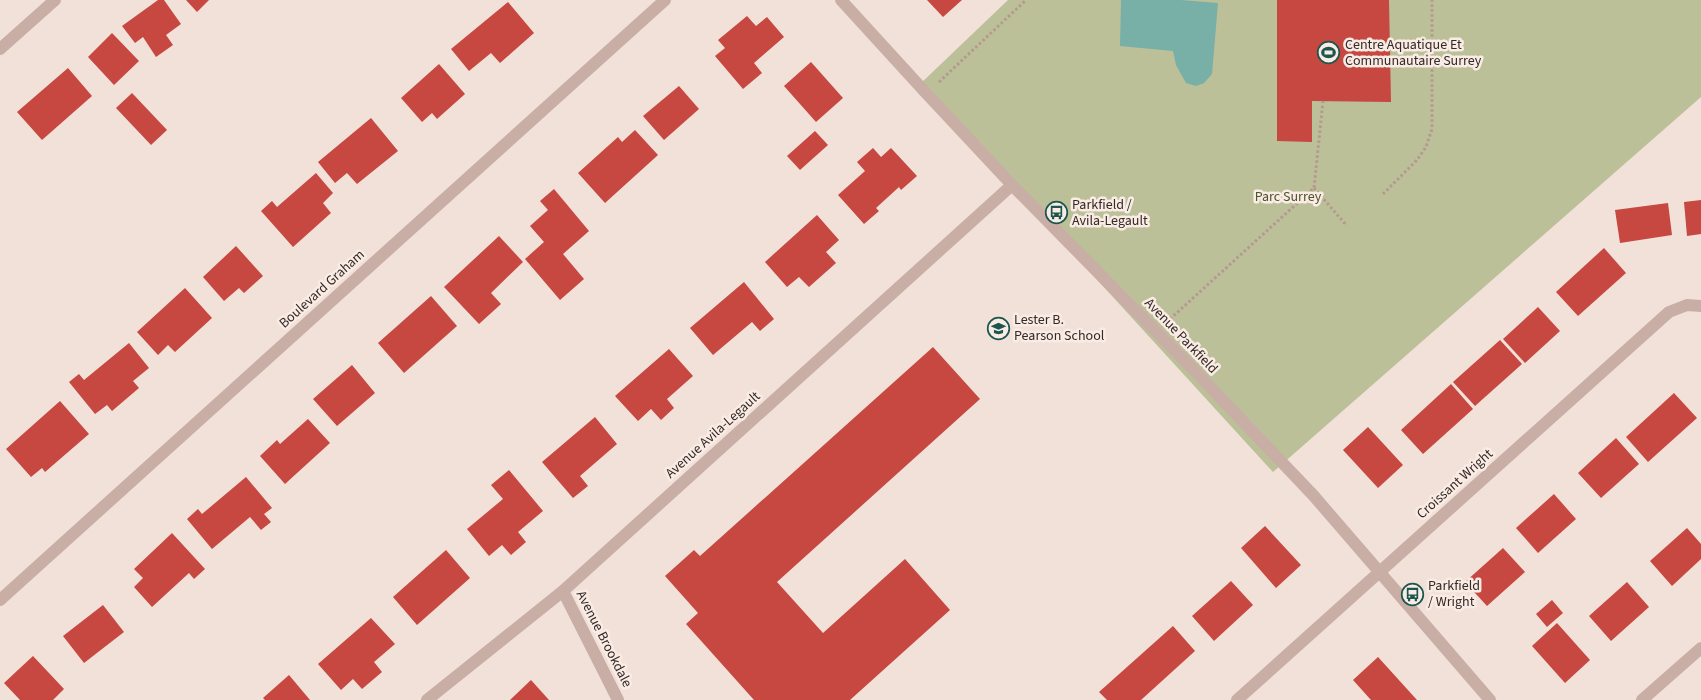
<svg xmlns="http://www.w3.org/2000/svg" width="1701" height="700" font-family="'Source Sans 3',sans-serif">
<rect width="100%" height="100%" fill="#f1e1d9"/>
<path fill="#bbc099" d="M1008 0H1701V97L1273 472 919 85Z"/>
<path fill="#78afa6" d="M1121 0H1181L1218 3 1212 74 1204 83 1196 86 1186 83 1176 65 1173 51 1120 46Z"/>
<g fill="#c74741">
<path d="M158 0H164L181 24 166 35 173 45 156 57 143 37 135 43 122 26Z"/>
<path d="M186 0H209L197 12Z"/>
<path d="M927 0H962L943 17Z"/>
<path d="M1277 0H1389L1391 102 1312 101V142L1277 141Z"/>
<path d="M508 2 534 33 500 63 491 53 469 71 451 49Z"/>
<path d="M747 16 756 26 767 17 784 37 754 63 762 73 743 89 715 56 725 48 718 40Z"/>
<path d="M112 33 139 61 114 85 88 57Z"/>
<path d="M811 62 843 98 816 122 784 86Z"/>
<path d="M439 64 465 94 437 119 432 113 422 122 401 98Z"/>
<path d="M68 68 92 96 42 140 17 112Z"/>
<path d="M679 86 699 109 664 140 643 116Z"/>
<path d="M132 93 167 130 151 145 116 108Z"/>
<path d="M371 118 398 151 357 184 347 173 335 183 318 162Z"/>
<path d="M635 130 658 155 605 203 578 173 618 137 622 142Z"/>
<path d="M815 131 828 145 800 170 787 156Z"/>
<path d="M873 148 881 157 891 148 917 176 901 190 899 187 876 208 879 211 864 224 838 195 865 171 857 162Z"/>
<path d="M316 173 333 193 323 203 331 213 293 247 261 211 272 201 277 207Z"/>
<path d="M554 189 589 231 563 254 584 279 560 300 525 259 544 242 530 226 548 210 540 201Z"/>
<path d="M1701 200V234L1687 236 1684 202Z"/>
<path d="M1668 203 1672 235 1620 243 1615 210Z"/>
<path d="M817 215 839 240 826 252 836 263 809 287 799 277 787 287 765 262Z"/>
<path d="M499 236 523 262 491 293 501 304 479 324 444 287Z"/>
<path d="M236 246 263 276 244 293 239 288 224 301 203 277Z"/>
<path d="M1604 248 1626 273 1578 316 1556 292Z"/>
<path d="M744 282 774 319 760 331 752 322 713 355 690 328Z"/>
<path d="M185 288 212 318 175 352 168 345 158 355 137 332Z"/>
<path d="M431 296 457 326 404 373 378 343Z"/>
<path d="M1538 307 1560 331 1525 363 1503 339Z"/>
<path d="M1500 340 1522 364 1475 406 1453 382Z"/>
<path d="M129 343 149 368 133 381 139 388 112 411 107 405 95 414 69 382 79 374 84 380Z"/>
<path d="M933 347 980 399 777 582 823 633 905 559 950 610 850 700H754L686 624 698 613 665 576 694 550 700 556Z"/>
<path d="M669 349 693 376 667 399 674 408 661 420 651 409 638 421 615 396Z"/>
<path d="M352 365 375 393 337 426 313 399Z"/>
<path d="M1451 384 1473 409 1423 454 1401 430Z"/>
<path d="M1674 393 1697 418 1648 462 1626 437Z"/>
<path d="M60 401 89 434 45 472 42 468 31 477 6 449Z"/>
<path d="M595 417 617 444 580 476 588 486 573 498 542 462Z"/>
<path d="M308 419 330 443 285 484 260 456 277 440 280 444Z"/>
<path d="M1368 427 1403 465 1378 488 1343 450Z"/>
<path d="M1616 438 1639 464 1601 498 1578 473Z"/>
<path d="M509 470 543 511 518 532 526 542 511 555 502 545 489 556 467 529 503 499 491 485Z"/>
<path d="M246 477 272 508 264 514 271 522 261 530 250 517 212 549 187 519 198 509 202 514Z"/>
<path d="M1554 494 1576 519 1538 553 1516 528Z"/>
<path d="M1265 526 1301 565 1276 588 1241 548Z"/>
<path d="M1687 528 1701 544V559L1672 586 1650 561Z"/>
<path d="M172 533 205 569 194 579 189 573 152 607 134 587 143 578 134 569Z"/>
<path d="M1503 548 1525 572 1487 606 1465 582Z"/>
<path d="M446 550 470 578 417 625 393 597Z"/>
<path d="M1231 581 1253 605 1214 641 1192 616Z"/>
<path d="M1627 582 1649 607 1611 641 1589 616Z"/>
<path d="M1552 600 1563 613 1547 627 1536 614Z"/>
<path d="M103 605 124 632 84 663 63 636Z"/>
<path d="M371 618 395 644 374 662 382 672 362 689 353 679 341 690 318 664Z"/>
<path d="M1557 623 1590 660 1565 683 1532 646Z"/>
<path d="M1173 626 1195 651 1141 700H1107L1099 692Z"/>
<path d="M33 656 64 689 53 700H20L4 683Z"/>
<path d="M1378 657 1417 700H1371L1353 680Z"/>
<path d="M289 675 310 700H265L263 698Z"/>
<path d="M531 680 549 700H510Z"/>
</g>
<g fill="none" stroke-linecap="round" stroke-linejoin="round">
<g stroke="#b5988f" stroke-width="3" stroke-dasharray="2.5 2.5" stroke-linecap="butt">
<path d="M939 82 1026 0"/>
<path d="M1314 188 1347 226"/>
<path d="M1383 194 1417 160 1426 147 1432 129V0"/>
<path d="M1170 319 1314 188 1323 101"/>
</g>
<g stroke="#c9aea5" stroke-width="12">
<path d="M841 0 926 93 1012 185 1193 369 1313 495 1490 700"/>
<path d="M0 49 55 0"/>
<path d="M563 591 618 700"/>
<path d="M0 600 665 0"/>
<path d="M427 700 563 591 1012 185"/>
<path d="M1237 700 1669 312 1687 305 1701 306"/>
<path d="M1642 700 1701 648"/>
</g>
</g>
<defs>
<symbol id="stadium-ring" viewBox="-11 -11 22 22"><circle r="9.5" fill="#f9ece5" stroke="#1c574f" stroke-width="1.5"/><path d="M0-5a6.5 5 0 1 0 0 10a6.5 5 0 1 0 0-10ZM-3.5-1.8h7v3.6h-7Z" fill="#1c574f"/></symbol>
<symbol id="bus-ring" viewBox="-11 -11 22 22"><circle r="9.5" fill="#f9ece5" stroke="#1c574f" stroke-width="1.5"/><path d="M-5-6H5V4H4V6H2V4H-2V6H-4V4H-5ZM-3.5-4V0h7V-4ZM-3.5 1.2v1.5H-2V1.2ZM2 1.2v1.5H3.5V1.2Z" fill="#1c574f"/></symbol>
<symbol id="school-ring" viewBox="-11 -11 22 22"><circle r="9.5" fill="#f9ece5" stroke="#1c574f" stroke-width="1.5"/><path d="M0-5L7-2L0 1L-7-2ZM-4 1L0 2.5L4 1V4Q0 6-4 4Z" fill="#1c574f"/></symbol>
</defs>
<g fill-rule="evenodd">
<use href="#stadium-ring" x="1316" y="40" width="25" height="25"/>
<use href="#bus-ring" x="1044" y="200" width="25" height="25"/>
<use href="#school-ring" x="986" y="316" width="25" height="25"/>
<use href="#bus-ring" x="1400" y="582" width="25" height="25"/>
</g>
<g text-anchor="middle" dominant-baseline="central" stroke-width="5" stroke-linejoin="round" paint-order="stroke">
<g font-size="14" fill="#352826" stroke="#f9ece5" text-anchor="start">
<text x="1345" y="45">Centre Aquatique Et<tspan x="1345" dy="16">Communautaire Surrey</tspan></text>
<text x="1072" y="205">Parkfield /<tspan x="1072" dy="16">Avila-Legault</tspan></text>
<text x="1014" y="320">Lester B.<tspan x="1014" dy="16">Pearson School</tspan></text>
<text x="1428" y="586">Parkfield<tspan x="1428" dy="16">/ Wright</tspan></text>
</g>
<g font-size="14" fill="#4d532a" stroke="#f9ece5">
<text x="1288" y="197">Parc Surrey</text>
</g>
<g font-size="14" fill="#352826" stroke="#f9ece5">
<text transform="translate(322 289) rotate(-42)">Boulevard Graham</text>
<text transform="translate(1181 336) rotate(46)">Avenue Parkfield</text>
<text transform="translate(713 435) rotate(-42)">Avenue Avila-Legault</text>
<text transform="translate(1455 484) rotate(-42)">Croissant Wright</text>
<text transform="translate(604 639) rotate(63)">Avenue Brookdale</text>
</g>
</g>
</svg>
